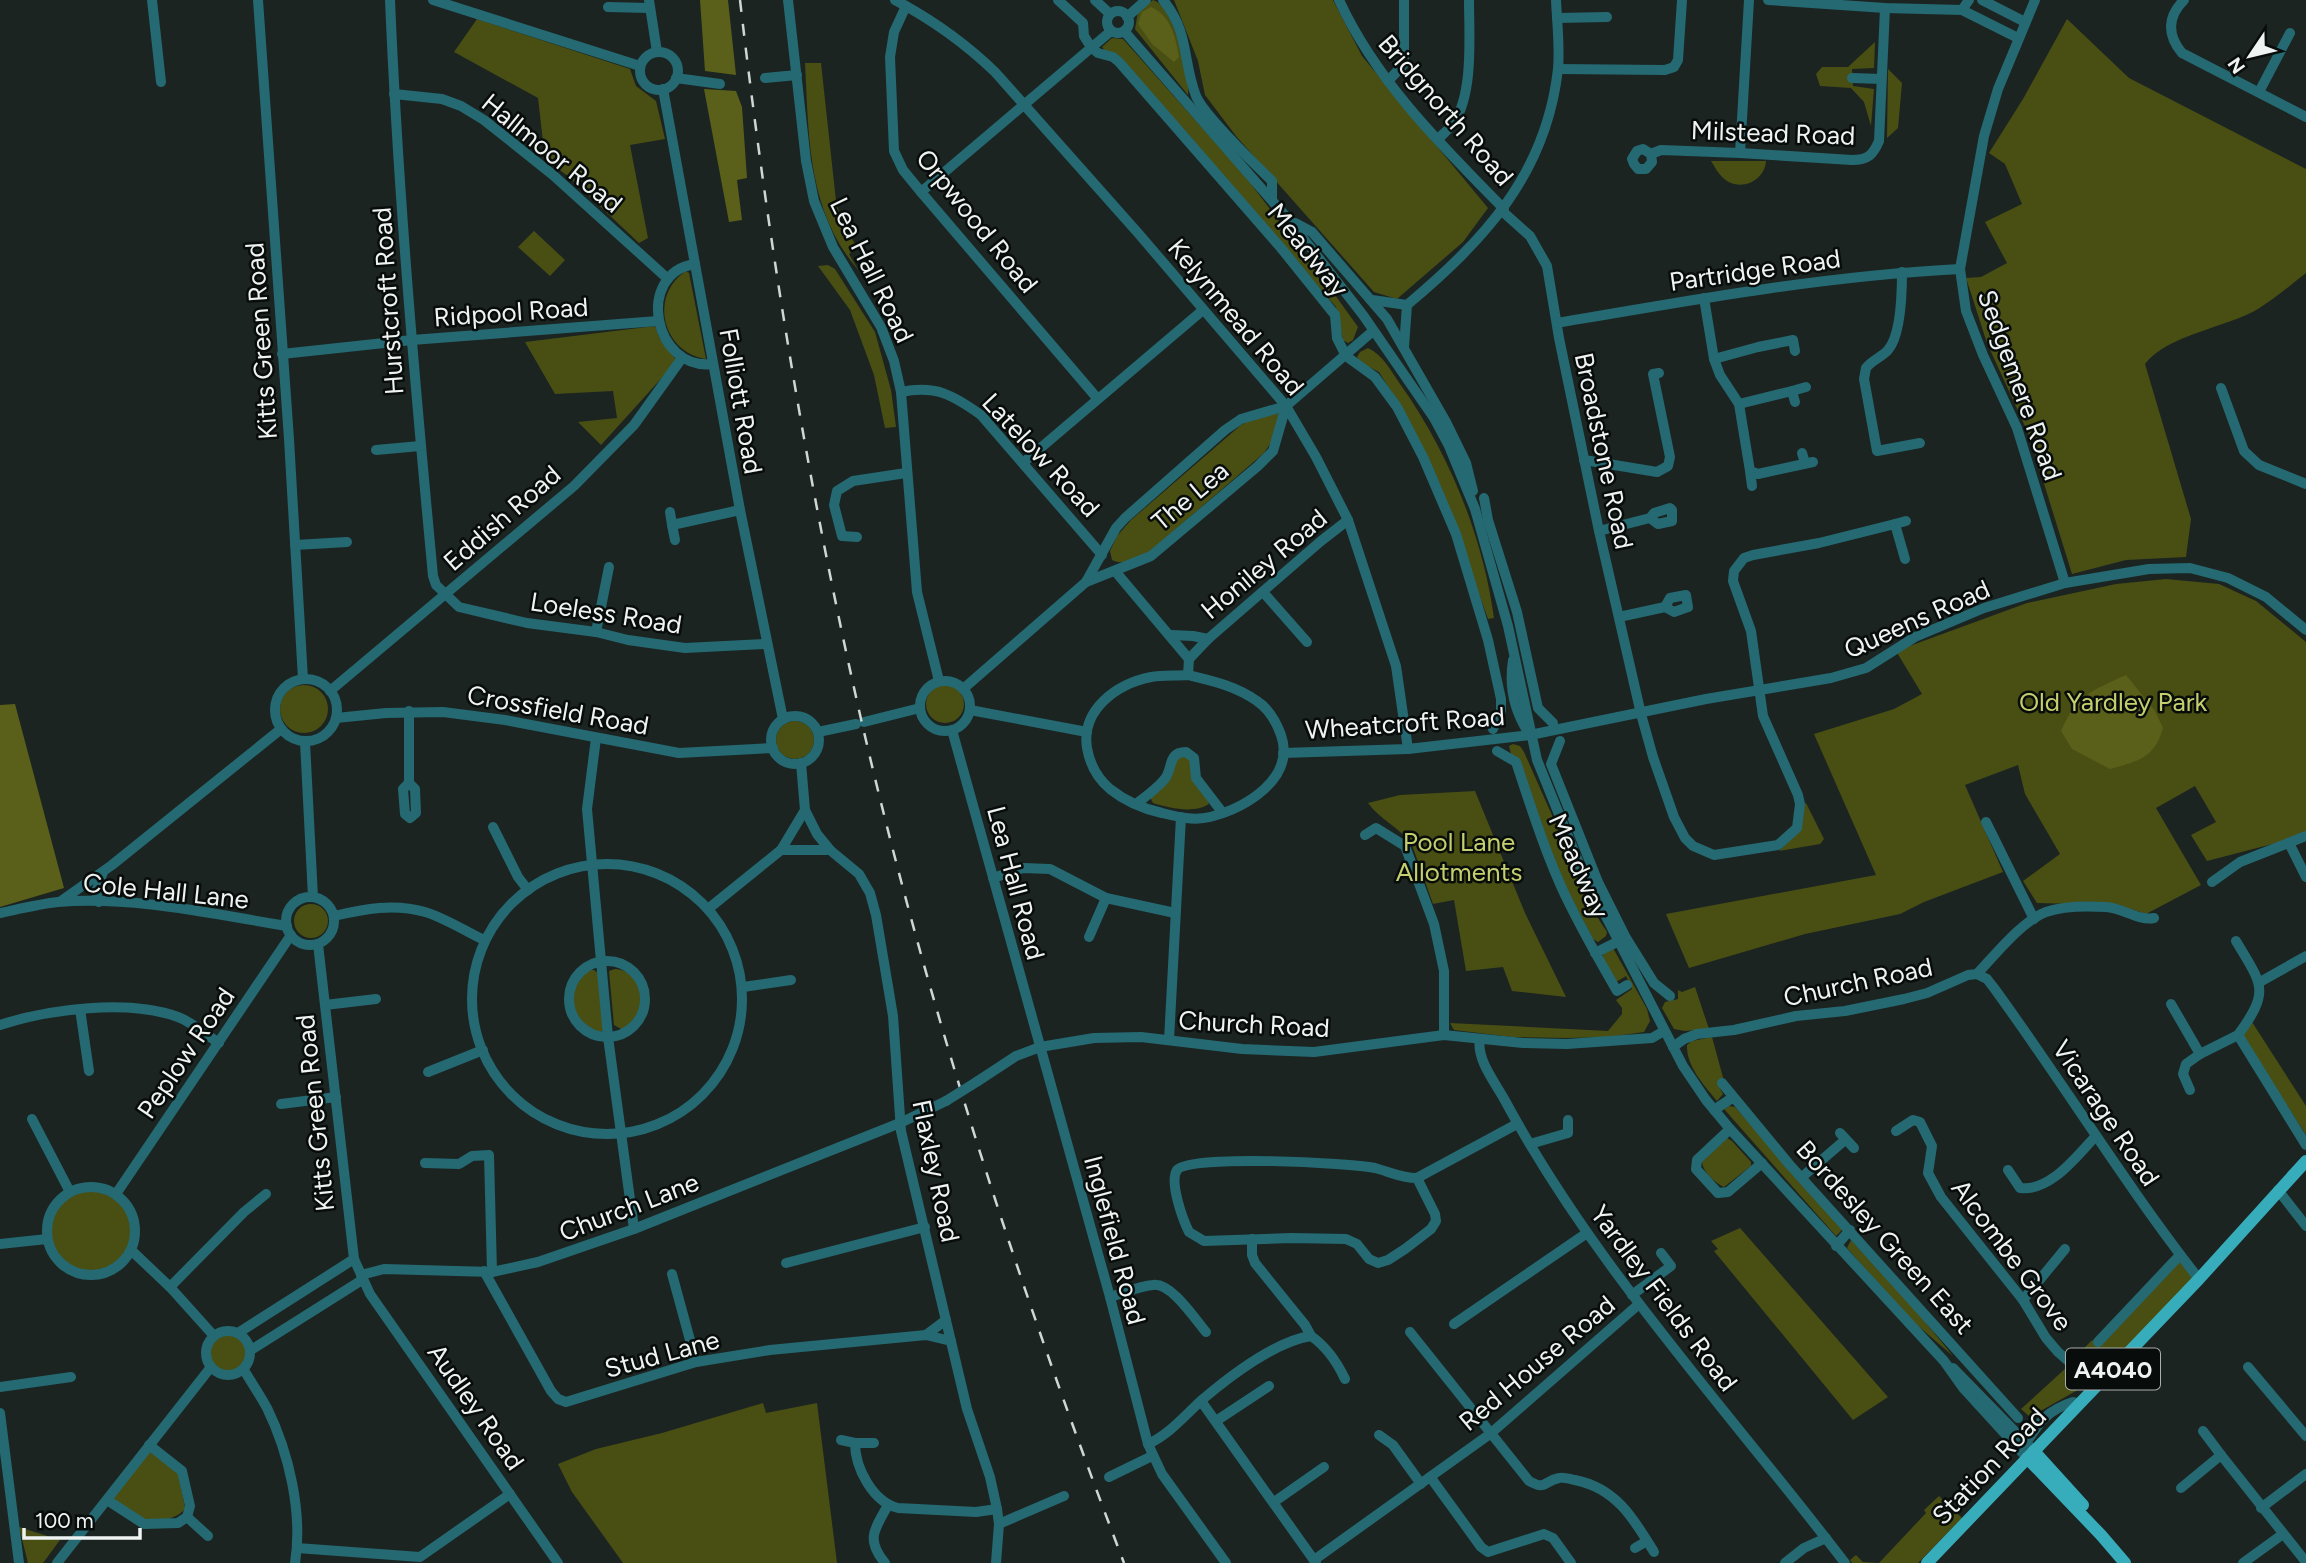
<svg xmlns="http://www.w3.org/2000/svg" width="2306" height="1563" font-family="Figtree,sans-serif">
<rect width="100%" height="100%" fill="#1b2421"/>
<g fill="#494e13">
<path d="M1153 0C1173 5 1191 76 1188 95L1135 29 1138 12Z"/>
<path d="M1174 0H1333L1362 56 1488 208 1463 242 1397 299 1374 292 1236 136 1205 95 1198 61Z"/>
<path d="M477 19 630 69 636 86 656 101 665 139 630 145 648 238 639 243 569 177 545 159 538 98 454 52Z"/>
<path d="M2067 19 2129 78 2306 169V273C2291 285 2274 299 2258 309 2225 328 2167 335 2145 364L2191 519 2186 557 2126 560 2072 574 2029 435 1987 343 1966 278 1981 277 2007 263 1985 222 2022 204 2005 164 1989 153 2023 99Z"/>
<path d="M1112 38 1123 39 1245 176 1317 271 1315 273 1327 290 1330 288 1358 327 1353 340 1348 343 1343 340 1336 307 1257 216 1106 52 1102 47Z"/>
<path d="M1875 42 1874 68 1852 69 1853 86 1874 89 1871 126 1864 102 1851 88 1820 86 1816 74 1822 67H1848Z"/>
<path d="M805 63H821L836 201 842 223 857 247 849 254 859 271C807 211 809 138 805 63Z"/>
<path d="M1888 69 1902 83 1898 128 1887 138Z"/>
<path d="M1711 161H1766C1765 178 1747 189 1731 183 1721 179 1716 169 1711 161Z"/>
<path d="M534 231 565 260 550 276 518 247Z"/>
<path d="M828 265 835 269 875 332 891 390 896 427 885 428 874 375 850 310 818 266Z"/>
<path d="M686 271 689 273 706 359C663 353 648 296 686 271Z"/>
<path d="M655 326 660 339 677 361 601 445 578 422 617 418 613 391 555 394 525 342Z"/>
<path d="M1368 348C1383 355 1391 371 1400 384 1448 451 1483 536 1494 618L1488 619 1469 566 1400 406 1379 372 1361 363 1357 357 1360 352Z"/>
<path d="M1280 413 1282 426 1264 453 1148 553C1137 558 1124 566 1112 560L1110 551 1117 536 1131 520 1241 425 1254 417Z"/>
<path d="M2166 579 2219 584 2256 601 2306 642V831L2284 841 2207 861 2191 835 2216 822 2195 786 2156 808 2201 885 2146 914 2118 905 2037 903 2023 881 2060 854 2025 794 2018 765 1965 785 2003 872 1924 902 1900 914 1805 934 1689 968 1666 914 1876 875 1814 734 1894 709 1922 694 1896 651 2027 603 2116 584Z"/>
<circle cx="304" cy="709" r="24"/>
<circle cx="945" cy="704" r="19"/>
<circle cx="795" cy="740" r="19"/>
<path d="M1513 744 1520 746 1524 752 1590 901 1588 903 1607 932 1606 936 1598 942 1593 939 1569 894 1511 754 1509 746Z"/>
<path d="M1188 755 1209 804C1194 814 1169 808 1153 803L1150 797 1169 779 1176 758Z"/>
<path d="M1475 791 1525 913 1566 997 1512 991 1503 967 1466 971 1454 900 1433 904 1412 845C1401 828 1380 820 1368 803L1400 795Z"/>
<path d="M1806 803 1824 839 1820 844 1779 851 1794 836 1803 805Z"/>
<circle cx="311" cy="921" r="17"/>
<path d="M1613 948 1647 1009 1650 1021 1644 1032 1609 1037 1566 1038 1512 1037 1454 1030 1450 1023 1608 1031 1622 1014V1008L1616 1000 1632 989 1626 976 1616 982 1603 959V954Z"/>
<path d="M615 969C630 969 643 984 642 999 642 1011 633 1021 626 1029H621L614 1025 609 971Z"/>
<path d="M588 970H594L599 974 605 1027 602 1032 586 1029C570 1007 561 988 588 970Z"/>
<path d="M1695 987 1709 1029 1685 1031 1674 1029 1662 1008 1665 1002 1678 999V990L1682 992Z"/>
<path d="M2252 1022 2306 1106V1135L2242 1036Z"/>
<path d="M1712 1037 1724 1081 1718 1085 1723 1094 1717 1101C1704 1085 1686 1066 1687 1045L1692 1041Z"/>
<path d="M1729 1106 1735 1107 1843 1229 1836 1236 1724 1109Z"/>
<path d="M1727 1138 1732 1141 1751 1162V1166L1724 1187C1715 1183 1703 1172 1702 1162Z"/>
<circle cx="91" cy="1231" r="40"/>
<path d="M1740 1228 1888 1397 1853 1420 1714 1251 1718 1249 1711 1241Z"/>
<path d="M1851 1240 1917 1312 1953 1356 1909 1318 1847 1248Z"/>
<path d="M2179 1260 2193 1277 2101 1374H2090L2074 1359 2092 1340 2099 1346Z"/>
<circle cx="228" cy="1353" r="18"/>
<path d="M2067 1367 2079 1379 2083 1387 2030 1417 2021 1409Z"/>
<path d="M763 1403 766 1413 817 1403 837 1563H623L572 1492 558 1464 596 1449 662 1433Z"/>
<path d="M148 1449 178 1472 185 1508C179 1519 157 1523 144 1519 133 1516 121 1504 111 1498Z"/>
<path d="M1939 1496 1962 1518 1918 1563H1852L1850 1560 1856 1555 1863 1562 1879 1563 1926 1513 1924 1510Z"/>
<path d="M19 1527 60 1540 43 1563H28Z"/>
</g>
<g fill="#5a6019">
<path d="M700 0H728L736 75 705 71Z"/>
<path d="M1151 7C1171 16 1175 36 1179 57L1174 62 1152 44 1138 24 1142 12Z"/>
<path d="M704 89 736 91 742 107 747 178 737 180 742 220 729 222Z"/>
<path d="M2126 675 2155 711 2163 728C2154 759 2138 761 2110 769L2072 749 2061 731C2077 695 2091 691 2126 675Z"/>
<path d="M15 704 64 888 0 907V705Z"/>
</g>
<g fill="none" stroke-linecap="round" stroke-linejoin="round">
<g stroke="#256972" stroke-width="10">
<path d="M152 0 161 82"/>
<path d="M258 0 289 439 303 679"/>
<path d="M390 0C398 192 415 385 433 576L436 585 459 607 527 623 596 632 628 640 685 648 766 644"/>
<path d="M433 0 640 66"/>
<path d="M649 0 657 52"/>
<path d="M788 0 806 161 814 201 833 247 881 327 894 361 901 392 917 592 939 681"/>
<path d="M895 0C931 19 965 43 995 72L1138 233 1286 406 1316 457 1348 520 1396 666 1408 749"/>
<path d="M1058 0 1083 23 1084 36 1091 47 1098 53 1113 57 1119 62 1281 248 1335 315 1337 338 1346 356 1375 377 1397 407 1423 457 1456 534 1488 640 1501 699V711L1493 729"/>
<path d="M1095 0 1110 14"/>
<path d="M1163 0C1190 33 1182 60 1196 96 1205 117 1254 163 1272 181V199"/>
<path d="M1339 0C1376 81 1442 146 1504 209"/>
<path d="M1768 0 1885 8 1962 10 1969 0"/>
<path d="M1982 0 2025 22"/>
<path d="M2035 0 1998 89 1984 136 1960 269 1966 311 1983 355 2017 428 2065 583"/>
<path d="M2184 0C2167 17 2167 35 2182 53L2306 117"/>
<path d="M906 6 894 32 890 57 894 151 903 170 921 192 1097 398"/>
<path d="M608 7 649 8"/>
<path d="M1962 10 2018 38"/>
<circle cx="1118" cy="22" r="11"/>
<path d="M1127 17 1146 0"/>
<path d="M1557 18 1607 17"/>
<path d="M1124 31 1289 220 1363 315 1434 418 1449 446 1475 509 1508 626 1537 760 1580 866 1683 1066 1706 1100 1730 1129 1944 1361 1964 1389 2027 1458"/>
<circle cx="659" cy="71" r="19"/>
<path d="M1558 69 1665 70 1674 67 1678 60 1682 0"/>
<path d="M676 78 720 84"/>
<path d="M765 78 797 75"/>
<path d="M1852 78 1881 79"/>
<path d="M1388 81 1404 64V0"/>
<path d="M663 89 740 510 783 719"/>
<path d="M2259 92 2290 33"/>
<path d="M394 94 442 99 461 106 484 120 553 175 668 279"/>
<path d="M1438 139C1443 134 1449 129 1453 124 1474 94 1469 35 1469 0"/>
<path d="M1740 153 1749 0"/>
<path d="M1651 154 1643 149 1637 151 1632 159 1634 164 1638 169H1646L1652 162 1651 154 1661 150 1740 153 1852 160C1868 160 1873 155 1879 141L1885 8"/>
<path d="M921 192 1111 31"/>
<path d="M1502 211 1530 236 1547 266 1559 338 1599 531 1641 714 1653 757 1674 817 1685 838 1693 846 1714 855 1778 845 1797 828 1800 804 1798 795 1763 716 1751 631 1733 581 1734 571 1744 558 1753 555 1819 543 1895 524 1905 559"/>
<path d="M1295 223 1312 232 1387 319 1446 422 1466 463 1473 491"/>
<path d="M695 264C635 273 653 371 713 364"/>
<path d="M1902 272C1902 292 1901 335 1888 350 1882 357 1872 360 1866 368L1864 379 1877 451 1920 443"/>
<path d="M1704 298 1714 359 1720 375 1739 404 1750 471 1758 474 1813 462"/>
<path d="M1372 300 1407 305"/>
<path d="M1407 305C1484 240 1546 175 1558 69 1560 47 1557 22 1556 0"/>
<path d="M1557 323C1691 300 1824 276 1960 269"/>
<path d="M1404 347 1407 305"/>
<path d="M282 354 412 340 658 321"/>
<path d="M1714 359 1758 347 1793 340 1795 351"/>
<path d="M2221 388 2244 451 2259 465 2306 484"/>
<path d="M1792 391 1806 387"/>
<path d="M901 392C936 385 953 395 981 415L1102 555"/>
<path d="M1739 404 1792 391 1795 402"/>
<path d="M376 450 420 446"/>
<path d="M1802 453 1805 463"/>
<path d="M1584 460 1657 472 1668 466 1670 457 1653 374 1659 373"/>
<path d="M1024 462 1203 310"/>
<path d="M1750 471 1752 486"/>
<path d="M1484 498 1488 520 1517 612 1538 708 1553 723"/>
<path d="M670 512 672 525 740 510"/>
<path d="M1895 524 1906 521"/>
<path d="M672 525 675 540"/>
<path d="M1599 531 1650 518 1654 513 1670 508 1672 510V521L1658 524 1650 518"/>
<path d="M857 537 842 536 834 505 837 491 853 481 906 473"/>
<path d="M295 545 347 542"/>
<path d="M1115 571 1189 659"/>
<path d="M1086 582 1151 556 1258 466 1273 451 1286 406"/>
<path d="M1263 592 1307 642"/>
<path d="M1619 617 1665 607 1674 612 1688 607 1686 595 1670 598 1665 607"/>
<path d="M596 632 609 567"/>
<path d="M1171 635 1193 636 1208 639"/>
<path d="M1513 660C1509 685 1514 710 1528 732"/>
<path d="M1188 675C1213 681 1236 686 1257 701 1269 709 1276 721 1281 735 1296 779 1245 808 1210 817 1194 821 1178 817 1162 813 1144 809 1125 801 1110 789 1097 778 1090 765 1087 748 1081 710 1116 684 1151 677 1163 675 1176 676 1188 675Z"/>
<path d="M1188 675 1189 659 1208 639 1321 541 1348 520"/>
<circle cx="306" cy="710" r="31"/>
<circle cx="945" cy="706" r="25"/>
<path d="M963 689 1086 582 1116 528 1125 518 1225 430 1241 419 1286 406 1373 331"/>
<path d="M330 691 574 486 634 425 682 358"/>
<path d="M970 710 1087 732"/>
<path d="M409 711V783L415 789 416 813 410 818 405 814 403 789 409 783"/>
<circle cx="795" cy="740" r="24"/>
<path d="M336 718 386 713 443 712 505 720 679 753 773 748"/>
<path d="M864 722 920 708"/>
<path d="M952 730 1110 1297 1148 1444 1162 1474 1226 1563"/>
<path d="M818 732 856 724"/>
<path d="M596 738 587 809 608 1037 634 1229"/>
<path d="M1560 741 1551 764 1598 882 1626 938 1654 983 1670 996"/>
<path d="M305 742 313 897"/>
<path d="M1497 751 1516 762C1531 807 1545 852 1565 895 1581 928 1599 960 1617 991L1627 985"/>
<path d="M1283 753 1408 749 1530 735 1706 699 1831 678 1866 668 1915 637 1984 608 2065 583 2149 569 2190 568 2228 578 2266 597 2306 630"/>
<path d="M801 763 805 810 817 834 830 850 859 874 870 893 876 915 893 1016 901 1131 967 1409 990 1477 997 1509 999 1524 996 1563"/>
<path d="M1136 804C1145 797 1155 790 1163 781 1174 771 1166 752 1186 752L1194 758 1196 778 1222 812"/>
<path d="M1986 822 2034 919"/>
<path d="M493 827 518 877 528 890"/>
<path d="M1365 835 1376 828 1405 846 1434 924 1444 971V1035"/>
<path d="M2289 843 2306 877"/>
<path d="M781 850H830"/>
<circle cx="607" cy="999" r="135"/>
<path d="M993 878 1023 868 1050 869 1106 898 1175 913"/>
<path d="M2212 882 2240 862 2306 836"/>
<circle cx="310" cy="921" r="24"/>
<path d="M61 901 112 865 281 729"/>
<path d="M99 902 96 892 103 872"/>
<path d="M708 909 781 850 805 810"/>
<path d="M0 913C19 909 39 904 58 902 134 896 212 914 287 926"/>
<path d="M334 916C364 909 394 903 425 912 445 918 465 931 484 940"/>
<path d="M1089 937 1106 898"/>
<path d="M2236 941C2262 985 2271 990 2238 1035L2306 1145"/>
<path d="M318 944 354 1259 370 1294 558 1563"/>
<path d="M1595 953 1623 939"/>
<circle cx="607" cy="999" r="38"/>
<path d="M1977 974 1987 979 1994 988C2064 1084 2126 1186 2199 1279"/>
<path d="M2260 982 2306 956"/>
<path d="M743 987 791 980"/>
<path d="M2171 1004 2200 1054 2238 1035"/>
<path d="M325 1005 376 999"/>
<path d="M80 1009 89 1071"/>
<path d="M0 1025C49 1009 128 999 178 1017 192 1022 206 1035 219 1043"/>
<path d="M1480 1039C1476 1058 1494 1081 1503 1097 1595 1268 1728 1410 1845 1563"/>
<path d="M1169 1040 1181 817"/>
<path d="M1673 1047 1684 1039 1697 1034 1734 1030 1796 1016 1845 1011 1904 999 1927 993 1968 975 1977 974C1995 955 2022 921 2046 912 2063 906 2089 906 2106 907 2123 908 2138 921 2154 918"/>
<path d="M428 1072 483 1050"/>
<path d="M978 1081 1016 1056 1040 1047 1094 1038 1141 1037 1242 1049 1314 1052 1444 1035 1523 1043 1567 1044 1652 1038 1664 1031"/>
<path d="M1722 1083 1789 1164 2018 1418"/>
<path d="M2190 1090 2183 1074 2186 1064 2200 1054"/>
<path d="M281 1104 336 1097"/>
<path d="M1714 1110 1732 1098"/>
<path d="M32 1119 70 1192"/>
<path d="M1730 1129 1697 1160 1696 1169 1718 1193 1728 1192 1762 1163"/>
<path d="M1896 1131 1913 1120 1920 1122 1932 1146 1928 1173 1941 1197 2023 1300 2046 1338 2058 1352 2097 1386"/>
<path d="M1840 1133 1854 1148"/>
<path d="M1530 1144 1568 1133V1120"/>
<path d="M425 1163 459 1164 472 1156 489 1155 492 1272"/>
<path d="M2008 1170 2020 1188C2051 1192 2077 1155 2096 1136"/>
<path d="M1802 1177 1845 1140"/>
<path d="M1417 1178C1401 1178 1390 1172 1375 1168 1351 1163 1189 1154 1177 1170 1169 1182 1183 1220 1189 1232L1204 1241 1291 1238 1346 1239 1357 1244 1369 1259 1378 1263 1388 1260 1405 1249 1431 1229 1436 1221 1435 1214 1417 1178 1517 1124"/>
<circle cx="91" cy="1231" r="44"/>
<path d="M2278 1190 2306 1226"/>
<path d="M116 1194 291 935"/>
<path d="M1252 1239V1255L1255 1263 1305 1325 1311 1336"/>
<path d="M0 1244 47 1239"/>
<path d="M1836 1246 1850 1230"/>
<path d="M132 1251 170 1287 214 1336"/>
<path d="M786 1263 925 1227"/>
<path d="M484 1271 551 1391 558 1399 566 1402 696 1362 770 1350 926 1335 951 1341"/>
<path d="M672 1274 696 1362"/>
<path d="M361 1275 384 1269 492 1272 538 1262 634 1229 900 1123 946 1101"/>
<path d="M170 1287 244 1212 266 1194"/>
<path d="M1632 1295 1671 1266 1661 1253"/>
<path d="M1110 1297C1124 1293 1139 1286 1153 1285 1171 1282 1195 1319 1206 1332"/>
<path d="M2023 1300 2065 1249"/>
<path d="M1454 1324 1587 1233"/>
<circle cx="228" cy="1353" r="22"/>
<path d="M1410 1332 1529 1481C1547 1491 1543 1481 1559 1478 1563 1477 1570 1479 1575 1480 1616 1488 1634 1519 1654 1552"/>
<path d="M238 1333 354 1259"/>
<path d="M926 1335 946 1320"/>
<path d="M2098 1342 2180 1255"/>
<path d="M251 1350 362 1280"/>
<path d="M2248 1367 2306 1436"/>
<path d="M1953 1368 2034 1451"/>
<path d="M244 1370C251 1382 260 1395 267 1408 289 1453 303 1513 295 1563"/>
<path d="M0 1387 71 1377"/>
<path d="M1201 1401 1316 1563"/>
<path d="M0 1413 19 1563"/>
<path d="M1216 1421 1269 1386"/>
<path d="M2203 1431 2221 1455"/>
<path d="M1379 1435 1393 1445 1421 1484"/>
<path d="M841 1440 855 1443"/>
<path d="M874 1443H855C855 1468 873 1502 898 1508L976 1512 997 1509"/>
<path d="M2026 1443C2040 1421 2048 1410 2073 1402L2080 1404"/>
<path d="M1148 1444C1170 1434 1185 1415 1203 1399 1229 1377 1276 1341 1311 1336 1327 1347 1337 1362 1345 1379"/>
<path d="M1109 1477 1152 1456"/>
<path d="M1431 1478 1481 1547 1488 1552 1544 1534 1553 1538 1571 1563"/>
<path d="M2181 1488 2221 1455 2306 1562"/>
<path d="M107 1500 144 1524 178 1523 187 1517 190 1506 182 1471 149 1445"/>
<path d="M1274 1502 1324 1467"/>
<path d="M2261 1508 2306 1474"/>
<path d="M187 1517 208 1536"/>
<path d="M999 1524 1064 1496"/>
<path d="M297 1548 420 1557 510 1494"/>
<path d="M1635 1548 1647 1541"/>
<path d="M1314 1560 1490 1434 1639 1304"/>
<path d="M57 1563 211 1367"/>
<path d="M885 1563C865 1539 875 1529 888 1505"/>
<path d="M1785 1563 1804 1548 1826 1538"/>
<path d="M2243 1563 2283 1534"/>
</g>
<g stroke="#37adbc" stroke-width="12">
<path d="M2034 1451 2083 1505"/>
<path d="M2027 1458 2101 1535 2125 1563"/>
<path d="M1927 1563 2199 1279 2306 1161"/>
</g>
<path stroke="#d0d6d5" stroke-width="2.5" stroke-dasharray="12 12" stroke-linecap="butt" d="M740 0C768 242 807 482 861 719 927 1006 1019 1288 1124 1563"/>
<path stroke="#256972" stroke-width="10" d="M946 1101 978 1081"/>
</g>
<g text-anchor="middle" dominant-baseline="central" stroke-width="5" stroke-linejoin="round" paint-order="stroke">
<rect fill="#080c0b" stroke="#aaaead" stroke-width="2" x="2066" y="1348.5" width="94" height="41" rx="5"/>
<g font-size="24" font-weight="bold" fill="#eff4f3">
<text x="2113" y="1369">A4040</text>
</g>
<g font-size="26" fill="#eff4f3" stroke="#080c0b">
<text transform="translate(1446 110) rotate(49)">Bridgnorth Road</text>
<text transform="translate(1773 133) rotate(2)">Milstead Road</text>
<text transform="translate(552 153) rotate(39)">Hallmoor Road</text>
<text transform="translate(977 221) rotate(51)">Orpwood Road</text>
<text transform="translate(1308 250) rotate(51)">Meadway</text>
<text transform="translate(872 270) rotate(64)">Lea Hall Road</text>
<text transform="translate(1755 270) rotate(-8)">Partridge Road</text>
<text transform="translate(388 301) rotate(-94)">Hurstcroft Road</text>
<text transform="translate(511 312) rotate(-4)">Ridpool Road</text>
<text transform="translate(1236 317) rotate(50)">Kelynmead Road</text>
<text transform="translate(261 341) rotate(-94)">Kitts Green Road</text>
<text transform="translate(2020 385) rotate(70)">Sedgemere Road</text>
<text transform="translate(741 401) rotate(80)">Folliott Road</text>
<text transform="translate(1604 451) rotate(78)">Broadstone Road</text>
<text transform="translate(1041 455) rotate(47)">Latelow Road</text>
<text transform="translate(1190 496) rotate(-40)">The Lea</text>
<text transform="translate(502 518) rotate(-41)">Eddish Road</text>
<text transform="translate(1264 564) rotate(-40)">Honiley Road</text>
<text transform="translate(606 613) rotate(9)">Loeless Road</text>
<text transform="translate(1917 619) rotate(-24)">Queens Road</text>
<text transform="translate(558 710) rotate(10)">Crossfield Road</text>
<text transform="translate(1405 723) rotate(-4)">Wheatcroft Road</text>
<text transform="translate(1579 866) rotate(66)">Meadway</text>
<text transform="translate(1016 883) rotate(75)">Lea Hall Road</text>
<text transform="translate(166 891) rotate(6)">Cole Hall Lane</text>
<text transform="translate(1858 982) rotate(-12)">Church Road</text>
<text transform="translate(1254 1024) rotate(3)">Church Road</text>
<text transform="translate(186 1053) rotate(-56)">Peplow Road</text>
<text transform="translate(315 1113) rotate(-96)">Kitts Green Road</text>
<text transform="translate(2106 1113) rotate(56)">Vicarage Road</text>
<text transform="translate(936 1171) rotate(78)">Flaxley Road</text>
<text transform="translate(629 1207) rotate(-21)">Church Lane</text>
<text transform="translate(1885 1237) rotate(48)">Bordesley Green East</text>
<text transform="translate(1115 1240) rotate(75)">Inglefield Road</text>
<text transform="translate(2012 1255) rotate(53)">Alcombe Grove</text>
<text transform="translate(1664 1298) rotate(53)">Yardley Fields Road</text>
<text transform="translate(662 1354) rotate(-15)">Stud Lane</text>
<text transform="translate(1537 1363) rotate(-40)">Red House Road</text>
<text transform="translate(476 1407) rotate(55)">Audley Road</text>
<text transform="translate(1989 1466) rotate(-46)">Station Road</text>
</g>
<g font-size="26" fill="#c5cf6e" stroke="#080c0b">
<text x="2113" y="702">Old Yardley Park</text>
<text x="1459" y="842">Pool Lane<tspan x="1459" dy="30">Allotments</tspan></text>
</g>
</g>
<g transform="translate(2250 56) rotate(235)" stroke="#080c0b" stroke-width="5" paint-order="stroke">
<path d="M0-5L12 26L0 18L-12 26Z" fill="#eff4f3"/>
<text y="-10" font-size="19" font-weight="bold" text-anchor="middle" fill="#eff4f3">N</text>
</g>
<path d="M24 1528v10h116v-10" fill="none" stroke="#eff4f3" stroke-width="3.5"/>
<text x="35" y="1528" font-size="21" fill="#eff4f3" stroke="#080c0b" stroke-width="5" paint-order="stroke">100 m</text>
</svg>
